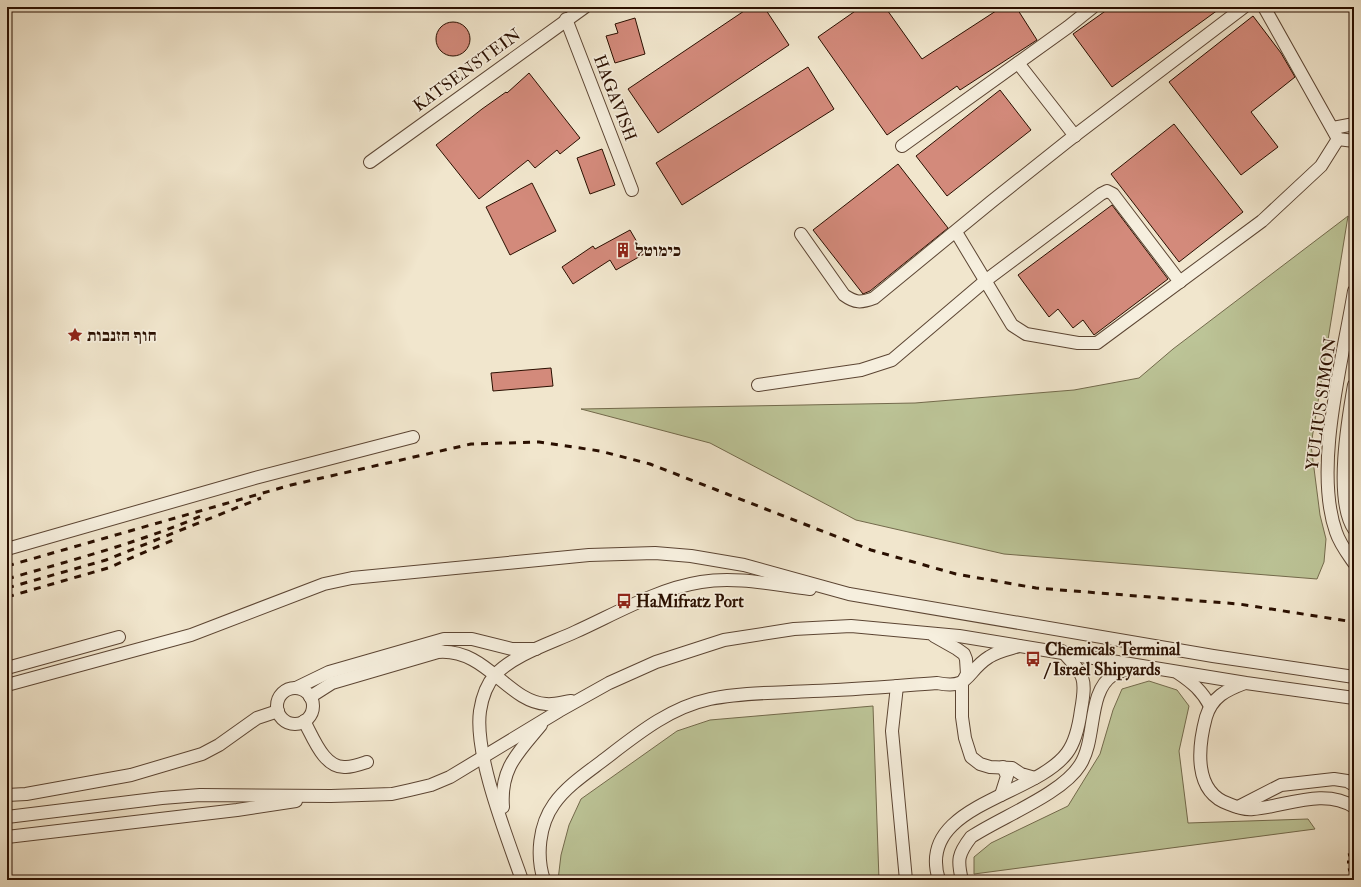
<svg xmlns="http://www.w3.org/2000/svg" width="1361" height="887" font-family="'IM FELL Double Pica','Frank Ruhl Libre',serif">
<rect width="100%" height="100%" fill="#f1e6cd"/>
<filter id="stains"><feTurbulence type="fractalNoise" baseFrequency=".005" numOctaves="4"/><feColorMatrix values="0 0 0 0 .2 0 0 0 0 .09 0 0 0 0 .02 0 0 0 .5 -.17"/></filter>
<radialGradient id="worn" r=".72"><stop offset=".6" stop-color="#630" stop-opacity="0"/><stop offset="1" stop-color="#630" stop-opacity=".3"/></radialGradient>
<g fill="#bcc497" stroke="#736a4c">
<path d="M1348 216 1311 445 1320 515 1326 539 1324 562 1317 579 1004 554 856 520 710 443 581 409 915 403 1074 390 1139 378 1173 349Z"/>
<path d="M1149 681 1177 690 1189 706 1179 751 1188 823 1308 819 1315 829 974 874V857L991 843 1068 806 1100 754 1113 710 1122 689Z"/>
<path d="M873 706 879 880H558L561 855 569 825 581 799 677 731 710 720Z"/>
</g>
<g fill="#d38a7b" stroke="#2a0f00">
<path d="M750 7H764L789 45 658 133 628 89Z"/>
<path d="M861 7H885L922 59 1002 7H1016L1037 40 960 90 957 86 887 135 818 37Z"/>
<path d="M1111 7H1222L1112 87 1073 34Z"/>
<path d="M1253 16 1281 53 1295 77 1251 112 1278 147 1241 175 1169 82Z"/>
<path d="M635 18 645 54 615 63 606 36 618 33 615 24Z"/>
<circle cx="453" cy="39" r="17"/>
<path d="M808 67 834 109 682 205 656 163Z"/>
<path d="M529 73 580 138 560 154 557 150 535 168 528 160 479 199 436 145 482 109 506 92 507 93Z"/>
<path d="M1000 90 1031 130 947 196 916 156Z"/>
<path d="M1174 124 1243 212 1179 262 1111 174Z"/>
<path d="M602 149 615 185 590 194 577 158Z"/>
<path d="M898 164 948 228 870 291 863 294 813 230Z"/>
<path d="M532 183 556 231 510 255 486 207Z"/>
<path d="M1112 205 1168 279 1094 335 1083 320 1073 328 1058 309 1049 317 1018 275Z"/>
<path d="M630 230 644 254 616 270 610 260 573 284 562 267 593 246 595 249Z"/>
<path d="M551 368 553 386 493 391 491 373Z"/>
</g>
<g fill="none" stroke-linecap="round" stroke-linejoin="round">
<defs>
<g id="minor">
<path d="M1264 7 1338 139 1354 141"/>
<path d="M566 19 632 190"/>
<path d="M1018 63 1075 136"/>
<path d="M1333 128 1354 124"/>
<path d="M902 146 1068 27 1093 7"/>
<path d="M370 162 585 7"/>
<path d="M956 232 1012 325 1026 334 1078 343H1097L1262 221 1321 166 1338 139"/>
<path d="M801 234 844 295C855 303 861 303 874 298L991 202 1069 140 1244 7"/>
<path d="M1354 291C1343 359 1313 467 1336 532 1340 544 1347 553 1354 563"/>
<path d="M758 385 861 370 892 360 985 281 1101 194 1107 191 1113 194 1180 282"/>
<path d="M1354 385C1348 419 1334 500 1354 529"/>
<path d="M7 549 255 478 413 437"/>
<path d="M934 636 957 649 964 654 966 659 967 674 962 683V717L965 738 971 757 980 764 990 767 1012 768 1021 774 1035 778"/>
<path d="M7 668 119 637"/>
<path d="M1178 673C1193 683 1202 691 1210 706"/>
<path d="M1245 683C1226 690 1212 697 1206 717 1198 747 1193 792 1229 804 1236 807 1245 810 1253 809 1284 807 1324 787 1354 807"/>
<path d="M7 685 191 635 324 584 352 578 589 555 655 553 691 556 744 565 849 594 1213 656 1354 677"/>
<path d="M897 686 892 731 906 880"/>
<path d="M296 688 329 672 444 639H472L512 649H536"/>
<circle cx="295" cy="706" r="18"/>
<path d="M310 697 332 683 438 652C486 648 508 702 546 704 554 705 563 702 571 701"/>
<path d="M304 721C313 737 324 769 346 767 353 767 361 764 367 762"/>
<path d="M7 795 26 794 131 775 202 754 219 745 257 718 278 711"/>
<path d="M1001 795 1007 776 1003 767"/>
<path d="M503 807C500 768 518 753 541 725"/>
<path d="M1238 807 1281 785 1334 779 1347 781 1354 785"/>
<path d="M7 817 162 798 200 795 331 796 392 794 410 790 431 785 450 777 559 711 609 683 656 662 724 640 794 629 851 626 959 636 1246 683 1354 698"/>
<path d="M7 837 237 810 296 801"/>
<path d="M522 880C507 837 474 755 480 711 482 698 487 684 495 675 513 655 551 643 575 632 615 614 657 589 701 582 737 576 774 585 810 589"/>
<path d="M544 880C536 856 539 825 554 804 566 787 585 774 601 762 635 736 668 708 710 699 744 692 779 693 813 691 855 690 896 686 937 683 971 690 965 672 989 657 998 651 1009 649 1019 646"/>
<path d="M939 880C915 805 1034 797 1067 753 1076 741 1079 725 1081 710 1087 677 1084 675 1062 651"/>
<path d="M962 880C957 860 958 854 971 837 1001 817 1062 794 1080 765 1097 739 1087 692 1113 675 1120 670 1130 669 1139 668"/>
</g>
</defs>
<use href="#minor" stroke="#5c4533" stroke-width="14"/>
<use href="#minor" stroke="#f6efde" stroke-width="12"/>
<g stroke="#2a0f00" stroke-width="3" stroke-dasharray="7 7" stroke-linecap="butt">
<path d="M7 566 291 485 471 444 539 442 600 451 650 464 871 550 956 574 1036 588 1239 604 1354 622"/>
<path d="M7 579C72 560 138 543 201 516"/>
<path d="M7 588 106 560 261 498"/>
<path d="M7 597 108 568 173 540"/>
<path d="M1348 855 1354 854"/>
<path d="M1347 862H1354"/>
<path d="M1348 870 1354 869"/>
</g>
</g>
<defs>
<symbol id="building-bare" viewBox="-9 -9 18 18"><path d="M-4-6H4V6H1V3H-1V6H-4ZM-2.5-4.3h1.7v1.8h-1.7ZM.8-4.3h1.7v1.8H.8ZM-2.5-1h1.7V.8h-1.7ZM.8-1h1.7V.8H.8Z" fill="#8f2418" stroke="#f6efde" stroke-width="2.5" paint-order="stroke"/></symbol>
<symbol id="sight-bare" viewBox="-9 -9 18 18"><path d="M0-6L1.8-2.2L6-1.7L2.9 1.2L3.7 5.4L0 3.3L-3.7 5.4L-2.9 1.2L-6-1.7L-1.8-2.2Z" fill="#8f2418" stroke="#f6efde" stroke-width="2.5" paint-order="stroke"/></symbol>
<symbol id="bus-bare" viewBox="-9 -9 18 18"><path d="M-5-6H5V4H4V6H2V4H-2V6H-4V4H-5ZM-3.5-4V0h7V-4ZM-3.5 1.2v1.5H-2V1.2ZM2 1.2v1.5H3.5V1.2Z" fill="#8f2418" stroke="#f6efde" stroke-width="2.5" paint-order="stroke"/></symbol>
</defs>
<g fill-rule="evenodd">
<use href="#building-bare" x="612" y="239" width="22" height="22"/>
<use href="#sight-bare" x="64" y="324" width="22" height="22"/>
<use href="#bus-bare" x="613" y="590" width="22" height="22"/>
<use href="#bus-bare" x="1022" y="648" width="22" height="22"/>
</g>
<g text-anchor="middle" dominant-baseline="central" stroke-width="3.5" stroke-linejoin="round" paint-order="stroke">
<g font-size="17" fill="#2a0f00" stroke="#f6efde">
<text transform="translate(467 70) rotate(-36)">KATSENSTEIN</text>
<text transform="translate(615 98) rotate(69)">HAGAVISH</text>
<text transform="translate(1321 404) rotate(-82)">YULIUS SIMON</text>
</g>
<g font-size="17" font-weight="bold" fill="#2a0f00" stroke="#f6efde" text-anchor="start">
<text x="635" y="250">כימוטל</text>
<text x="87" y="335">חוף הזנבות</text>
<text x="636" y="601">HaMifratz Port</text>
<text x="1045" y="649">Chemicals Terminal<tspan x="1045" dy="20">/ Israel Shipyards</tspan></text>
</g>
</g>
<rect width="1361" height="887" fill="none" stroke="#f1e6cd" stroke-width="24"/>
<rect x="8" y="8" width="1345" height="871" fill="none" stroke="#2a0f00" stroke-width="2"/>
<rect x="12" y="12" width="1337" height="863" fill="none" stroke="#2a0f00"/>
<rect width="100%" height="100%" filter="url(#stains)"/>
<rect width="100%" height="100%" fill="url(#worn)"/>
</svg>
